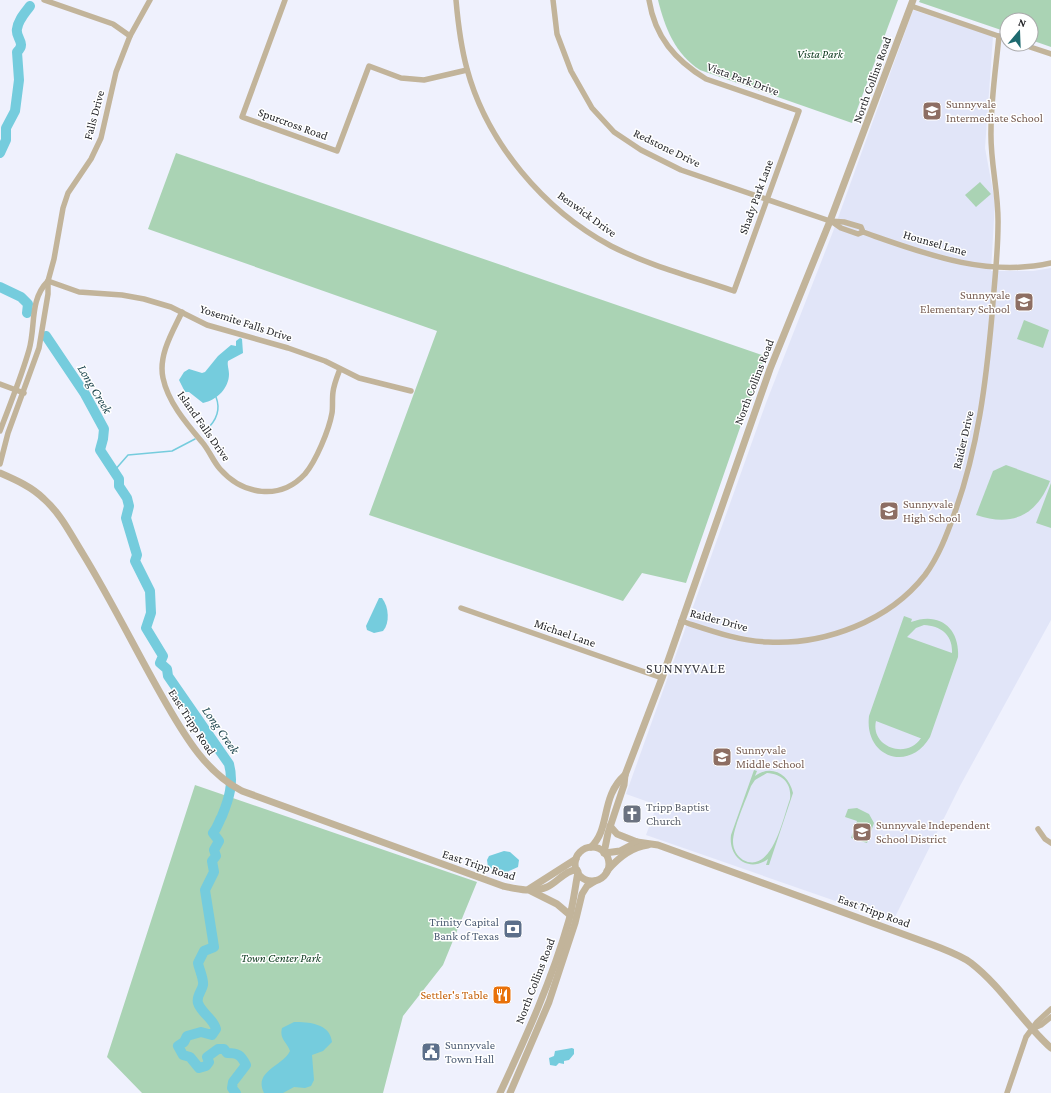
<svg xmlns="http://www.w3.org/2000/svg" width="1051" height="1093" font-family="'Crimson Pro',serif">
<rect width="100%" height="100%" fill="#eff1fd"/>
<path fill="#e1e5f8" d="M913 10 993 36 985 148 995 202 991 271H1033L1051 268V620L960 786 893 921 646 835 657 805 626 794 766 403 834 229Z"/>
<g fill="#aad3b4" fill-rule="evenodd">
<path d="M658 0H898L852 123 700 70C675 54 665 28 658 0Z"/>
<path d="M920 0H1051V47L1031 40V20H1007V32L919 2Z"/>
<path d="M176 153 765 356 686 583 642 573 623 601 369 515 437 331 148 229Z"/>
<path d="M980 182 991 194 976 207 965 195Z"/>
<path d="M1024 320 1049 330 1043 348 1017 339Z"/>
<path d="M1006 465 1050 481C1036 516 1012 527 976 515L993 471Z"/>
<path d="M1051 483V528L1036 523Z"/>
<path d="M904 616 912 619 911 622C939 611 960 628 958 657L930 737C909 773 864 757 869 716ZM924 625C941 626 953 635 952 653L907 637 916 628ZM876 721 920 738H921C907 760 870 747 876 721Z"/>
<path d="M754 770 757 771 755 776C771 764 789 774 793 793L769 865H766L768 859C749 873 728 858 731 835ZM767 773C783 774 792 784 790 799 783 818 772 875 743 860 737 856 733 849 733 842 733 828 746 800 751 786L755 780Z"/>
<path d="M195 785 477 882 443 965 403 1016 383 1093H142L107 1057Z"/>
<path d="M857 808 869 814 874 823 867 843 851 838 857 821 845 817 848 809Z"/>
</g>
<g fill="#75ccdd">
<path d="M240 338 242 339 243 353 228 361C227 365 229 369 229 374 229 388 217 400 203 403L189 392H185L179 380 184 372 189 369 202 373 205 372 218 356 231 345 236 346V341Z"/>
<path d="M379 598H382C389 607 390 623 383 631L374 633 367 630 366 626Z"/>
<path d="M504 851 510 852 519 860 518 867 505 873 488 867 487 860 489 856Z"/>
<path d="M294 1022C308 1022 330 1023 332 1042L323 1051 312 1055 314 1080 311 1086 305 1088 294 1087 283 1093H264C253 1071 283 1066 290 1051 287 1042 279 1039 282 1028Z"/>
<path d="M572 1048 574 1049V1054L569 1060 564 1061V1064L559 1063 556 1066 550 1065 549 1058 554 1056 555 1051Z"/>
</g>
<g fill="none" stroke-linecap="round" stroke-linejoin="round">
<g stroke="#75ccdd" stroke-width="1.5">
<path d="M206 430C216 421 221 410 216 397"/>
<path d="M114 471 128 455 172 451 195 439"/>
</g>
<g stroke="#75ccdd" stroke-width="10">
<path d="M0 153 6 140V128L15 111 19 80 17 52C27 43 15 38 17 29 18 20 25 13 30 6"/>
<path d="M0 287 21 297 28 304 27 313"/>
<path d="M46 336 85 394 104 429 103 439 100 450 119 479V486L127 498 129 506 126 518 137 555 135 561 150 591 151 613 146 628 163 656 160 663 167 669 168 676 229 764C234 783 229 799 222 816 218 823 218 827 213 833L219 841 214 850 216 856 212 861 214 872 205 890 214 947 204 951 198 963C199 969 204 979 203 985 202 991 196 996 198 1003 202 1014 213 1018 216 1029L212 1035 201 1032 187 1036 184 1042 178 1046 183 1055 190 1057 199 1068 206 1066 209 1062 207 1057 218 1049H224L227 1053C238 1053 241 1055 246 1065L233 1082 232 1088 236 1093"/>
</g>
<g stroke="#c2b49a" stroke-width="5.5">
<path d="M44 0 113 24 130 36"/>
<path d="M285 0 242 117 337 151 369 66 401 78 424 80 467 70"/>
<path d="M456 0C458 23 461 47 467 69 487 143 544 210 611 246 650 266 693 277 734 291L799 111 706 79C675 60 655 37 649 0"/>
<path d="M553 0 557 34 571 71 592 108 614 132 641 150 681 170 830 221 844 222 861 227 863 232C923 253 986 278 1051 263"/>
<path d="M911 6 1007 39"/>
<path d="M1021 44 1051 54"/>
<path d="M831 221 841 228 858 234 863 232"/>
<path d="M48 281 79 292 122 295 144 299 171 307 207 325 288 348 325 361 359 378 411 391"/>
<path d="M182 312C173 331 158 355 163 378 168 402 186 423 202 442 209 450 213 461 220 469 243 495 280 501 305 474 316 461 329 430 332 413 333 407 332 399 333 392 334 384 337 377 340 369"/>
<path d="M0 384 24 393"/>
<path d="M0 431C10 404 21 378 29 350 36 326 29 300 48 281"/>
<path d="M0 464 8 433 39 348 48 294V281L54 259 63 208 68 193 91 159 101 138 116 72 130 36 150 0"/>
<path d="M461 608 662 678"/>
<path d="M681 621C709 630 738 641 768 642 825 645 889 621 925 575 939 556 947 534 955 512 978 448 986 382 992 315 994 285 998 255 998 225 999 193 990 162 991 131 991 99 996 67 999 36"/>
<path d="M1038 829 1045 839 1051 843"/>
<path d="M1032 1029 1041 1025 1051 1017"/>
<path d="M1007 1093 1026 1037 1037 1022 1051 1009"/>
</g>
<g stroke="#c2b49a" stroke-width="7">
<path d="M0 473C16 480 32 487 44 499 61 514 71 535 83 554 113 603 138 655 167 705 186 738 207 773 242 791L503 886C517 889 534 893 547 887 557 883 566 869 577 870"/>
<path d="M610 826 617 834 637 842"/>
<path d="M591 847C611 828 600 797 625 775"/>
<circle cx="592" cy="864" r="17"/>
<path d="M604 853 608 833 624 785 625 775 662 678 770 369 830 221 913 0"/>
<path d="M605 853 620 851 637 842 658 845 933 945C945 950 960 955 971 963 1002 987 1022 1022 1051 1048"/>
<path d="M607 871C617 859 632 847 648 845"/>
<path d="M529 889 576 859"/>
<path d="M531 891 557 904 570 915"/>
<path d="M500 1093C526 1037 552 980 569 920 573 905 575 888 578 872"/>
<path d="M510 1093 549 1002 575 923 582 894 587 886 595 881"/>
</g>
</g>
<defs>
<symbol id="school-square" viewBox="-11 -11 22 22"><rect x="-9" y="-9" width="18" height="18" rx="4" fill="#8d6e63" stroke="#fff"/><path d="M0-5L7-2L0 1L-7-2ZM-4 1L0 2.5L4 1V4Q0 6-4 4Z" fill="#fff"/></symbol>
<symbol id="church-square" viewBox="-11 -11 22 22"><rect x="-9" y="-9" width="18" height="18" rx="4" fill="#6b7280" stroke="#fff"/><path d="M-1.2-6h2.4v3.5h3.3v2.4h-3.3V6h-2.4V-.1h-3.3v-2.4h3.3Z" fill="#fff"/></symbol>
<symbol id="bank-square" viewBox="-11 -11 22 22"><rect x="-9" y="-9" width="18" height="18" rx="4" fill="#5c6f8a" stroke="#fff"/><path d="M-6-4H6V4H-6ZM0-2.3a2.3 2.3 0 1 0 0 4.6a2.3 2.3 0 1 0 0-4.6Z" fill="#fff"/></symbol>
<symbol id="restaurant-square" viewBox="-11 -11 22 22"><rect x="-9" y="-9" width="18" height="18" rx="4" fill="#e8710a" stroke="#fff"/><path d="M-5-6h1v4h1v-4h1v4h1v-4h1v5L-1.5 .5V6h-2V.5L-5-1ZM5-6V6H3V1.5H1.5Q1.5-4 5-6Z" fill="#fff"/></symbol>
<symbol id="civic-square" viewBox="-11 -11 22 22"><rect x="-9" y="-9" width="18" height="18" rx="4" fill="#5c6f8a" stroke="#fff"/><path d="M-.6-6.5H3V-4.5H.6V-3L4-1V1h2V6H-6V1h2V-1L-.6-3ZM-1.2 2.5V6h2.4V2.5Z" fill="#fff"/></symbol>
</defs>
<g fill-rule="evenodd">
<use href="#school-square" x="921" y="100" width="22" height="22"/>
<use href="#school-square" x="1013" y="291" width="22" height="22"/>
<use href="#school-square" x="878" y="500" width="22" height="22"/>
<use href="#school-square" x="711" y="746" width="22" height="22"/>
<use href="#church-square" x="621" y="803" width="22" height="22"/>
<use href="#school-square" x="851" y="821" width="22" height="22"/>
<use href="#bank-square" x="502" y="918" width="22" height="22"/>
<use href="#restaurant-square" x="491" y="984" width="22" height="22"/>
<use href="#civic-square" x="420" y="1041" width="22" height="22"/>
</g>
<g text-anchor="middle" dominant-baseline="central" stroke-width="3" stroke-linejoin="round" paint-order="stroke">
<g font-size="12" font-style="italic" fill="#0a381c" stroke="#fff">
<text x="820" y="54">Vista Park</text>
<text x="281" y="958">Town Center Park</text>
</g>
<g font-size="12" fill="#27282c" stroke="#fff">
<text transform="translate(743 79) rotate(20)">Vista Park Drive</text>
<text transform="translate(872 80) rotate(-70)">North Collins Road</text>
<text transform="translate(94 115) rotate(-75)">Falls Drive</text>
<text transform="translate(293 124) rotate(20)">Spurcross Road</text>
<text transform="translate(667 148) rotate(26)">Redstone Drive</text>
<text transform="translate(756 197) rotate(-70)">Shady Park Lane</text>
<text transform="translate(587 214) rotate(36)">Benwick Drive</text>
<text transform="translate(935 243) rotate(16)">Hounsel Lane</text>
<text transform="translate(246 323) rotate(18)">Yosemite Falls Drive</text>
<text transform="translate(754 382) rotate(-69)">North Collins Road</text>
<text transform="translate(204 426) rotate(55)">Island Falls Drive</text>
<text transform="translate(963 440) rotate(-77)">Raider Drive</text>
<text transform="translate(719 620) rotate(15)">Raider Drive</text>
<text transform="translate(565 633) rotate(19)">Michael Lane</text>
<text transform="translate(192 722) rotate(57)">East Tripp Road</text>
<text transform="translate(479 865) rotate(18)">East Tripp Road</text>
<text transform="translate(874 911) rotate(20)">East Tripp Road</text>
<text transform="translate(535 981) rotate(-69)">North Collins Road</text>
</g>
<g font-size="12" fill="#785e54" stroke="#fff" text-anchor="start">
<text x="946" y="104">Sunnyvale<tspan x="946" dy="14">Intermediate School</tspan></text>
<text x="1010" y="295" text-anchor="end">Sunnyvale<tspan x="1010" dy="14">Elementary School</tspan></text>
<text x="903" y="504">Sunnyvale<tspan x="903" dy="14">High School</tspan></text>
<text x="736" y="750">Sunnyvale<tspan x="736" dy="14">Middle School</tspan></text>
<text x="876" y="825">Sunnyvale Independent<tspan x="876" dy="14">School District</tspan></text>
</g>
<g font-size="12" fill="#5b616d" stroke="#fff" text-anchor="start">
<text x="646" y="807">Tripp Baptist<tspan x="646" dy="14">Church</tspan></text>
</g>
<g font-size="12" fill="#4e5e75" stroke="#fff" text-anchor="end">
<text x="499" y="922">Trinity Capital<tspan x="499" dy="14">Bank of Texas</tspan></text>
<text x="445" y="1045" text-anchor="start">Sunnyvale<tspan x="445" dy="14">Town Hall</tspan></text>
</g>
<g font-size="12" fill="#c56008" stroke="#fff" text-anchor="end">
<text x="488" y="995">Settler's Table</text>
</g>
<g font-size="13" font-style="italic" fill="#1f474f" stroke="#fff">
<text transform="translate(95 389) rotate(59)">Long Creek</text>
<text transform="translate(221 730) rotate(55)">Long Creek</text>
</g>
<g font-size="14" letter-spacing="1" fill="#3d3e47" stroke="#fff">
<text x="686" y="668">SUNNYVALE</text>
</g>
</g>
<g transform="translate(1019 32) rotate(19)"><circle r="19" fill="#ffffff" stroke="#a9a9ab"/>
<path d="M0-3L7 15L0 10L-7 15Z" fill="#1e6a6f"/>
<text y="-6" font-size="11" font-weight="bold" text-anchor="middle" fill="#27282c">N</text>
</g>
</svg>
